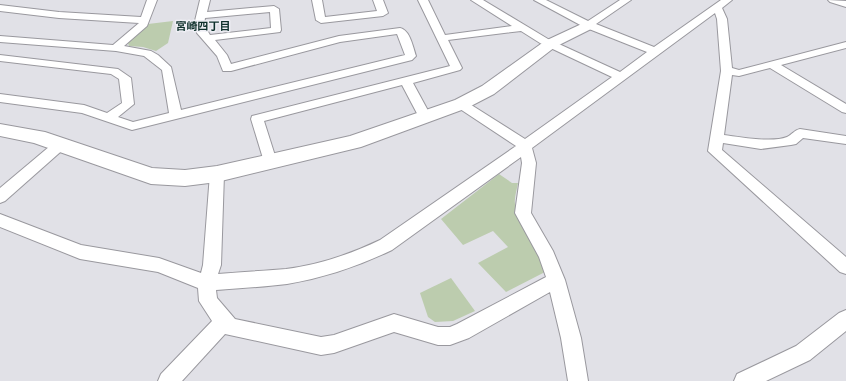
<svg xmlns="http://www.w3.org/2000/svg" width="846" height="381" font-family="'Archivo Narrow','Noto Sans JP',sans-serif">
<rect width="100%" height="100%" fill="#e1e1e7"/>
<g fill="#bcccae">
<path d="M173 21 168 43 156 51 143 47 129 46 128 43 145 28 148 24Z"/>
<path d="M499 174 512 183H518C517 189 514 198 515 204 518 229 541 248 545 272L506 292 478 263 508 247 493 231 463 245 441 219Z"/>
<path d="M451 278 475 311 453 321 435 322 428 317 420 293Z"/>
</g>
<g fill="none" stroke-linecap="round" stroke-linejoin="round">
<defs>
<g id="street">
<path d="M147 0H157L147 26 124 46 151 51 158 55 171 67 181 110 405 55 397 34 340 42 231 71H223L217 56 197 33 194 25 200 0H210L207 12 274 6 279 9 281 30 280 32 215 40 227 55 231 64 339 36 400 28C410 30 413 47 416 56L412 60 132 130 82 113 0 102V94L84 105 107 113 122 103 119 79 111 74 0 61V55L118 69 131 78 134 104 118 117 133 122 169 113 162 70 144 56 116 51 0 42V36L113 45 139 23 59 18 0 11V5L59 12 141 17ZM270 12 271 28 210 35 204 25 205 18Z"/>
<path d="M312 0H322L325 17 377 11 373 0H383L388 13 383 16 321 23 316 20Z"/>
<path d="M418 0H428L445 35 512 26 471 0H483L548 39 620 72 647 52 584 27 534 0H546L588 21 620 0H631L596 24 654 47 721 0H732L722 8 727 19 732 68 739 70 846 42V48L781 65 846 104V113L842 112 770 68 739 76 732 75 724 135C740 137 772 143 787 137 792 135 794 130 800 129L846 136V144L803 138 796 144 791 145 761 149 723 143 722 150 846 257V274L840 272 708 151 721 71 717 19 715 13 532 148 536 163 531 213 553 251 565 280 581 338 588 381H568L561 338 550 292 469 338 450 345H438L394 332 334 353 321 355 225 334 182 381H158L161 374 212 321 199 301 198 288 158 272 80 259 0 227V214L81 245 159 258 201 273 203 265 210 174 212 170 217 169 222 170 224 174 221 265 218 274C241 272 263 271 286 269 318 265 351 254 380 240L516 146 457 107 455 104 457 101H465L525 139 612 77 540 43 521 31 448 40 462 68 460 70 413 83 432 118 431 121H421L402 85 264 121 277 162 275 165 270 167 265 165 251 119 252 116 450 66ZM521 157 522 163 515 213 539 257 546 277 457 324 450 327H438L394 314 334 335 321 337 235 319 217 298 216 290C240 288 264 287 287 284 323 278 359 266 392 250Z"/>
<path d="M828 0 846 1V7L830 2Z"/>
<path d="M61 139 66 141 68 144 66 147 5 201 0 203V188L56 141Z"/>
<path d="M846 310V331L810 360 766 381H734L737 374 796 346 839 313Z"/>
</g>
<path id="secondary" d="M588 21 593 22 595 25 593 28 555 47 494 94 467 108 361 147 217 182 185 186 151 184 34 143 0 136V124L45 132 152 168 185 170 217 166 350 136 455 100 482 86 545 41Z"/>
</defs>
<use href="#street" stroke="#99989e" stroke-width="2"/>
<use href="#secondary" stroke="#99989e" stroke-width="2"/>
<use href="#street" fill="#fff" fill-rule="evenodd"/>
<use href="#secondary" fill="#fff" fill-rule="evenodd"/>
</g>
<g text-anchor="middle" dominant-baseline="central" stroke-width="3" stroke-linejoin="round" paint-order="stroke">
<g font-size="11" font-weight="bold" fill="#0e302b" stroke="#eeeef4">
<text x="203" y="26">宮崎四丁目</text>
</g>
</g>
</svg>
